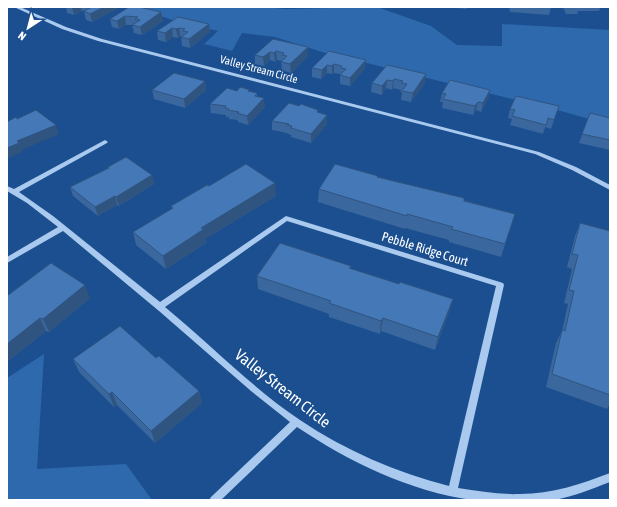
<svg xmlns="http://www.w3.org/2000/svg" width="617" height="507" font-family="'Asap Condensed',sans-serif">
<rect width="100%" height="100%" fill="#1b4f8f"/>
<g fill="#2e69ad">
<path d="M132 7H264L285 9 377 7 431 26 457 45 502 46V24L610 30V125L561 111 322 52 275 37 242 33 232 51 204 44 218 31 179 22Z"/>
<path d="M44 354 37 469 126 464 152 500H7V378Z"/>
</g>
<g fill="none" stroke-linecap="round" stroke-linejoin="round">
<g fill="#a9c9ee" fill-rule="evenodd">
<path d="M14 7H20L66 27 102 39 539 152 576 167 610 185V190L572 170 535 154 98 41 62 29Z"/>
<path d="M105 140 108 142 107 143 19 192 53 216 160 302 286 216 503 283 504 285 458 488C479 491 499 495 520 494 552 494 581 484 610 473V482C592 489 574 496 555 500 542 502 528 500 515 500 502 500 487 502 473 500 410 492 348 461 297 427L221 500H209L211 497 290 422 251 391 159 311 63 231 7 263V257L58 227 27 203 7 191V186L14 189ZM287 221 496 286 449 486C396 472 346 451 300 420 251 387 210 344 165 307Z"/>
</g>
</g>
<g fill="#3a679d">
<path d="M66 7H117V9L92 22 86 20 84 11H82L74 15 67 13Z"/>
<path d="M129 7 161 12 163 21 142 35 134 33 132 25H126L119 29 112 27 110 19Z"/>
<path d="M397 7H409V8Z"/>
<path d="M454 7H467V9L454 8Z"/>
<path d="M509 7H551L549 15 510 12Z"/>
<path d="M563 7H601L599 11H578L577 14H566Z"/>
<path d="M178 17 209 24 210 32 190 48 182 46 181 37H182L180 36 178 38 173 37 166 42 158 40 157 31Z"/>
<path d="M273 39 308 47V56L291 73 282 70 281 62 282 61 277 60 275 62 270 60 264 66 255 64V55Z"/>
<path d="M329 51 365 68 350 86 340 84V74L334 73 332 74 327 73 321 79 312 77V68Z"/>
<path d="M387 65 425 83 411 102 401 100 402 92H400L401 90 393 88 392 90 386 88 382 95 371 92 372 83Z"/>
<path d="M205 81 206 90 185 108 154 99 152 90Z"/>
<path d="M250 90V92L257 93V96L265 107 248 125 238 122V120L229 119V117H226V115L211 113 210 104 237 91Z"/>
<path d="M490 90 488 99 481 112 476 110 473 115 442 108 443 102H440L442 93Z"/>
<path d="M559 106 551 129 545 127 543 134 510 125 512 119 508 118 510 109Z"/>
<path d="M318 113 327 115V124L311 143 291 137V135L288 134 287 133 272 130V121Z"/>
<path d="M590 113 610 118V150L579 143Z"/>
<path d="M108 167 152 175 154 184 119 206 117 205 98 216 73 196 70 187 108 168Z"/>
<path d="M378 177 515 214 501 257 449 242V240L405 228V229L318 202 319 189Z"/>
<path d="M209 186 276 196 205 239 206 243 166 269 136 245 133 232 172 209 171 206Z"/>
<path d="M580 223 610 231V404L607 409 546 387 556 343 562 331 568 304 564 303 572 269 567 267 575 236Z"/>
<path d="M351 266 350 269 399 284 453 299 449 312 435 350 381 331 380 334 329 317V314L258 289 257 276Z"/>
<path d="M7 296 90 298 49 332 46 331 7 362Z"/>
<path d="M156 358 199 391 202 403 155 443 117 405 114 407 79 372 73 359Z"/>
</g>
<g fill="#305480">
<path d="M72 7H81L82 11 74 15Z"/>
<path d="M104 7H117V9L92 22 90 14Z"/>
<path d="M161 12 163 21 142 35 140 27Z"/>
<path d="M125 16 126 25 119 29 117 21Z"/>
<path d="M209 24 210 32 190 48 189 39Z"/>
<path d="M172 28 173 37 166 42 165 33Z"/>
<path d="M179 28 180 36 178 38 176 29Z"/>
<path d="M308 47V56L291 73 290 64Z"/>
<path d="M276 51 277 60 275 62 274 53Z"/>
<path d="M270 52V60L264 66 263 57Z"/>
<path d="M366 60 365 68 350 86V78Z"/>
<path d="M334 64V73L332 74V66Z"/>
<path d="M327 65V73L321 79 322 70Z"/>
<path d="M426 74 425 83 411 102 413 93Z"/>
<path d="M394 79 393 88 392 90 393 81Z"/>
<path d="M387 80 386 88 382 95V86Z"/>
<path d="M205 81 206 90 185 108 184 99Z"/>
<path d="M490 90 488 99 481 112 483 103Z"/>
<path d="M264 98 265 107 248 125 247 116Z"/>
<path d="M478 102 476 110 473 115 475 106Z"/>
<path d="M327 115V124L311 143V134Z"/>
<path d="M56 125 59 134 22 150V152L7 159V148L17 141Z"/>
<path d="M152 175 154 184 119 206 116 197Z"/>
<path d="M275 183 276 196 205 239 206 243 166 269 163 256 201 228Z"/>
<path d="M115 196 117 205 98 216 95 207Z"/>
<path d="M85 285 90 298 49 332 43 319Z"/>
<path d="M453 299 449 312 435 350 438 337Z"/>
<path d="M40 318 46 331 7 362V344Z"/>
<path d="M383 318 381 331 380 334 381 321Z"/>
<path d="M199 391 202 403 155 443 151 431Z"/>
<path d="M112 392 117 405 114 407 109 394Z"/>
</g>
<g fill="#4478b7" stroke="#305480">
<path d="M91 7H104L90 14 84 11 92 7Z"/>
<path d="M129 7H139L161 12 140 27 132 25 140 20 135 19 138 17 125 16 117 21 110 19Z"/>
<path d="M178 17 209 24 189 39 181 37 188 32 183 31 185 29 179 28 176 29 172 28 165 33 157 31Z"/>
<path d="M273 39 308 47 290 64 281 62 287 56 282 55 284 53 276 51 274 53 270 52 263 57 255 55Z"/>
<path d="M329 51 366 60 350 78 340 75 346 69 341 68 342 66 334 64 332 66 327 65 322 70 312 68Z"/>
<path d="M387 65 426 74 413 93 402 91 407 84 401 83 403 81 394 79 393 81 387 80 382 86 372 83Z"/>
<path d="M174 73 205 81 184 99 152 90Z"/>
<path d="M450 80 490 90 483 103 478 102 475 106 443 99 446 94 442 93Z"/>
<path d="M240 87 250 90 248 91 257 93 255 96 264 98 247 116 237 113 239 112 228 110 229 109 225 108 226 106 210 104 227 88 237 91Z"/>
<path d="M516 96 559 106 554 120 548 118 546 125 512 116 515 110 510 109Z"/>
<path d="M289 103 299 106 301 104 318 110 317 112 327 115 311 134 291 128 292 126 287 125 289 124 272 121Z"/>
<path d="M36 110 56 125 17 141 19 143 7 148V122L16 117 17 119Z"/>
<path d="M590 113 610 118V140L582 134Z"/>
<path d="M126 157 152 175 116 197 115 196 95 207 70 187 109 168 108 167Z"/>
<path d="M246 164 275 183 201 228 204 229 163 256 133 232 173 208 171 206 207 185 209 186Z"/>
<path d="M335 164 378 176 377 177 464 198V201L515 214 505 244 451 229 453 227 407 214V216L319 189Z"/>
<path d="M580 223 610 231V395L552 374 562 330 565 331 574 291 569 290 578 255 572 254Z"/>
<path d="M280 243 351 266 349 268 399 284 400 282 453 299 438 337 383 318 381 321 329 303 331 301 257 276Z"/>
<path d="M51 263 85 285 43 319 40 318 7 344V296Z"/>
<path d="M120 326 156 358 159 356 199 391 151 431 112 392 109 394 73 359Z"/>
</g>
<g text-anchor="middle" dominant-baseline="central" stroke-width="3" stroke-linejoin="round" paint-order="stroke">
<g font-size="11" fill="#fff" stroke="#1b4f8f">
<text transform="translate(259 69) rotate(15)">Valley Stream Circle</text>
</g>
<g font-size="13" fill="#fff" stroke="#1b4f8f">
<text transform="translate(425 249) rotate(17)">Pebble Ridge Court</text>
</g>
<g font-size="16" fill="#fff" stroke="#1b4f8f">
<text transform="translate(283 388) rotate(38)">Valley Stream Circle</text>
</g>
</g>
<rect width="617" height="507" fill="none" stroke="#ffffff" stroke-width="16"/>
<g transform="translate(28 28) rotate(216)" stroke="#1b4f8f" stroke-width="3" paint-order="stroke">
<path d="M0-3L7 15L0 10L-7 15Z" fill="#ffffff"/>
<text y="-6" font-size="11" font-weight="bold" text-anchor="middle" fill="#ffffff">N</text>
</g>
</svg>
